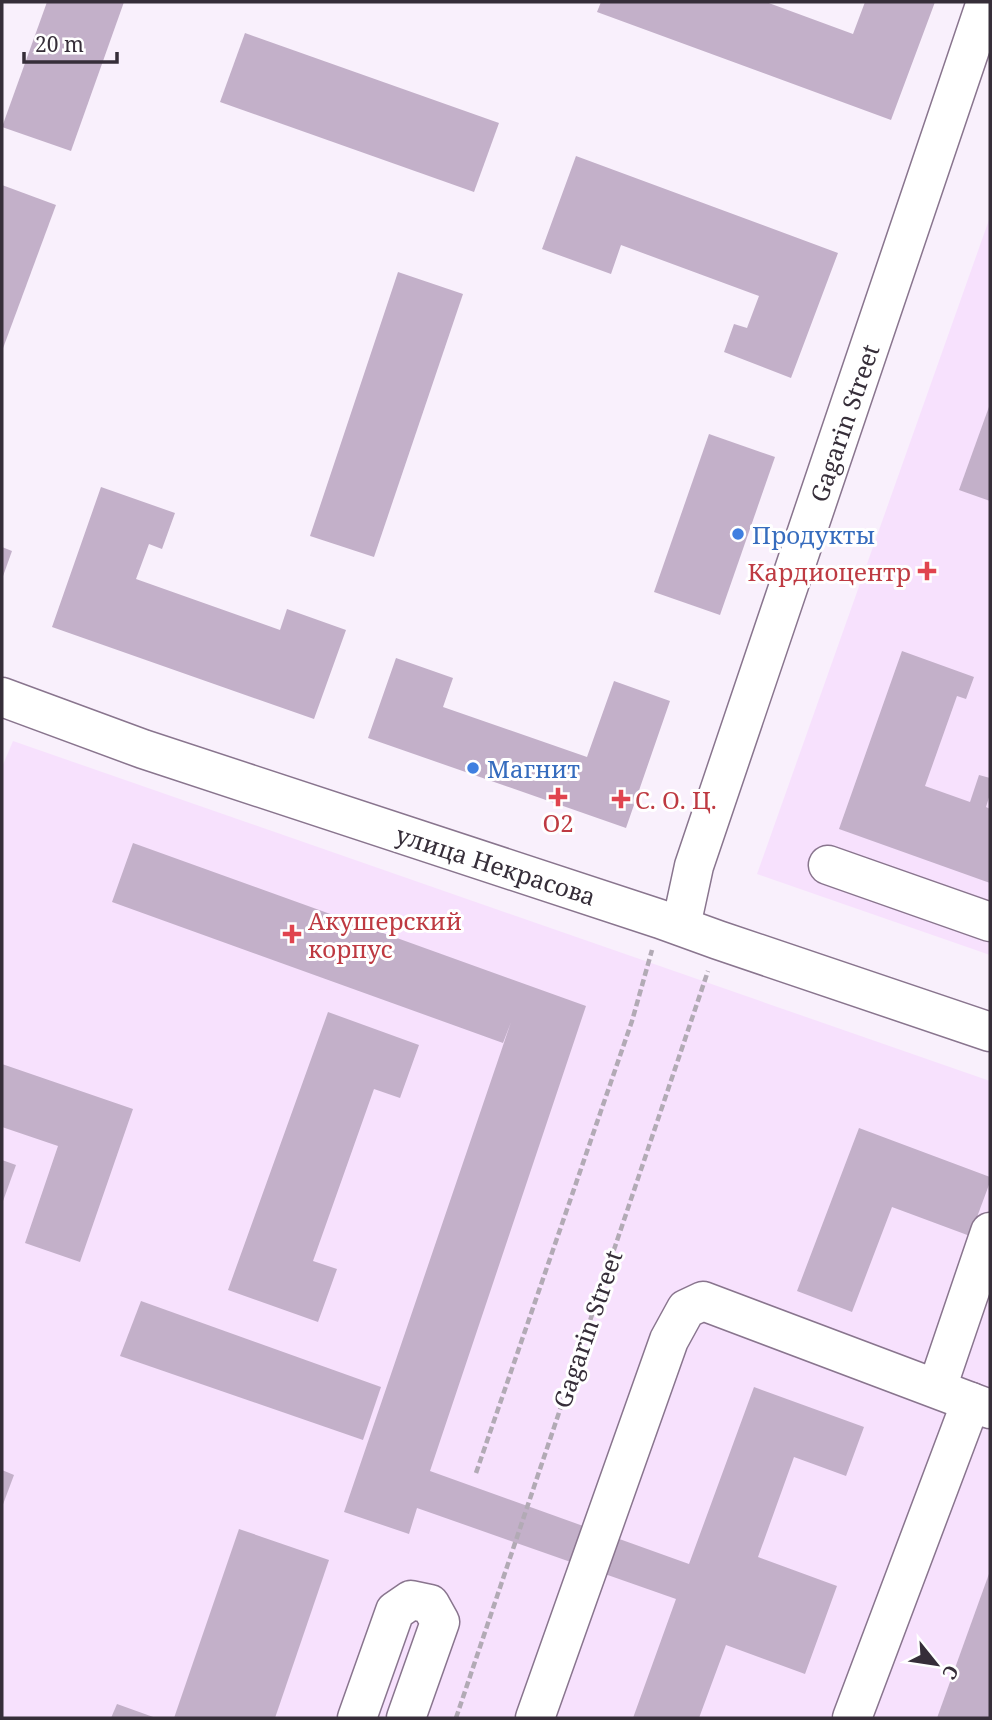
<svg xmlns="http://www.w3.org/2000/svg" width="992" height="1720" font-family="'Noto Serif',serif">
<rect width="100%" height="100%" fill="#f9f0fc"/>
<g fill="#f7e1fd">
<path d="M990 217V955L757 874Z"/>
<path d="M13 741 990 1081V1718H2V767Z"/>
</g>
<g fill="#c3b0c9">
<path d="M47 2H124L71 151 2 127Z"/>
<path d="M601 2H766L853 34 865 2H935L891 120 597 12Z"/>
<path d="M245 33 499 123 474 192 220 102Z"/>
<path d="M576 156 838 253 791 378 724 352 734 324 747 328 759 296 621 245 611 274 542 249Z"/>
<path d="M2 185 56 205 2 351Z"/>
<path d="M398 272 463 294 374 557 310 536Z"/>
<path d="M990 404V501L959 490Z"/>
<path d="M709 434 775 457 720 615 654 592Z"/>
<path d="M101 487 175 513 162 549 149 544 136 579 280 630 287 609 346 630 314 719 52 627Z"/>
<path d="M2 547 12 551 2 579Z"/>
<path d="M902 651 974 677 966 699 957 696 925 786 970 802 979 775 990 778V794L986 807 990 809V883L839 829Z"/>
<path d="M396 658 453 678 443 707 587 757 614 681 670 701 626 828 368 738Z"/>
<path d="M133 843 586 1006 430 1471 689 1564 754 1387 864 1427 846 1476 794 1457 758 1557 837 1586 805 1674 726 1645 699 1718H633L676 1599 417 1508 409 1534 344 1512 511 1022 503 1043 112 902Z"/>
<path d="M328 1012 419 1045 400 1098 374 1089 313 1261 337 1269 318 1322 228 1290Z"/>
<path d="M2 1064 133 1109 80 1262 25 1243 58 1146 2 1127Z"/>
<path d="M859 1128 990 1177V1182L970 1236 892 1207 852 1312 797 1291Z"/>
<path d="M2 1160 16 1165 2 1204Z"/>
<path d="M141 1301 381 1387 363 1440 120 1356Z"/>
<path d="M2 1470 14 1475 2 1507Z"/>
<path d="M239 1529 329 1560 275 1718H174Z"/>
<path d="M990 1571V1718H937Z"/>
<path d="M117 1704 156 1718H111Z"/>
</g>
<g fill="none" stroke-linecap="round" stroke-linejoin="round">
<defs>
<g id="minor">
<path d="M2 697 143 749 660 919 718 940 990 1032"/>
<path d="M828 865 990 922"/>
<path d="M681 926 694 866 986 2"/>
<path d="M937 1388 990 1232"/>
<path d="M357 1718 395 1611 411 1600 430 1604 440 1622 406 1718"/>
<path d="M535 1718 669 1340 686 1309 703 1301 971 1402"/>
<path d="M852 1718 971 1402 990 1409"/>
</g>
</defs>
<use href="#minor" stroke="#89758e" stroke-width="41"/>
<g stroke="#b2aab5" stroke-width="4.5" stroke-dasharray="7 3.5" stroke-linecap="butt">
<path d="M476 1473 632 1021 652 950"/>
<path d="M456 1718 708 971"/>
</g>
<use href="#minor" stroke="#fff" stroke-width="38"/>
</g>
<g fill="#3f7fe0" stroke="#fff" stroke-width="2.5">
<circle cx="738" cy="534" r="7"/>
<circle cx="473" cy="768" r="7"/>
</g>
<g fill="#e0444e" stroke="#fff" stroke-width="2.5">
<path d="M923.5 560.5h7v7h7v7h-7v7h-7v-7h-7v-7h7z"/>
<path d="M554.5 786.5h7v7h7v7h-7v7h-7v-7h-7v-7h7z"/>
<path d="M617.5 788.5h7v7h7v7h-7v7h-7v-7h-7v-7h7z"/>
<path d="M288.5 923.5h7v7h7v7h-7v7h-7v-7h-7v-7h7z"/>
</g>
<g text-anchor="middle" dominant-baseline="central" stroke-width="6" stroke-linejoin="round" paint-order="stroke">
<g font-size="24" fill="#362e39" stroke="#fff">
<text transform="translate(844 423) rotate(-71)">Gagarin Street</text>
<text transform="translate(496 865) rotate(18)">улица Некрасова</text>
<text transform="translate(587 1329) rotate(-71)">Gagarin Street</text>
</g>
<g font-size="24" fill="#366cbe" stroke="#fff" text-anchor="start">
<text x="752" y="534">Продукты</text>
<text x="487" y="768">Магнит</text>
</g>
<g font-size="24" fill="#be3a42" stroke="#fff" text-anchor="start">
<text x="911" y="571" text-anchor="end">Кардиоцентр</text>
<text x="635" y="799">С. О. Ц.</text>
<text x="558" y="822" text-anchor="middle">O2</text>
<text x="308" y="920">Акушерский<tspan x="308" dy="28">корпус</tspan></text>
</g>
</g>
<rect width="992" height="1720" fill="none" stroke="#362e39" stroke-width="7"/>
<g transform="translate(936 1664) rotate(120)" stroke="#ffffff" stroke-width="5" paint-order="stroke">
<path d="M0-5L12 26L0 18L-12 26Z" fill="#362e39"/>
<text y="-10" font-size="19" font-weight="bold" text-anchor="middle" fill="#362e39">С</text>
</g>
<path d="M24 52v10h93v-10" fill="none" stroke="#362e39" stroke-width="3.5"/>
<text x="35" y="52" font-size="21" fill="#362e39" stroke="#ffffff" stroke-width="5" paint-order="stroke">20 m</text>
</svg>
